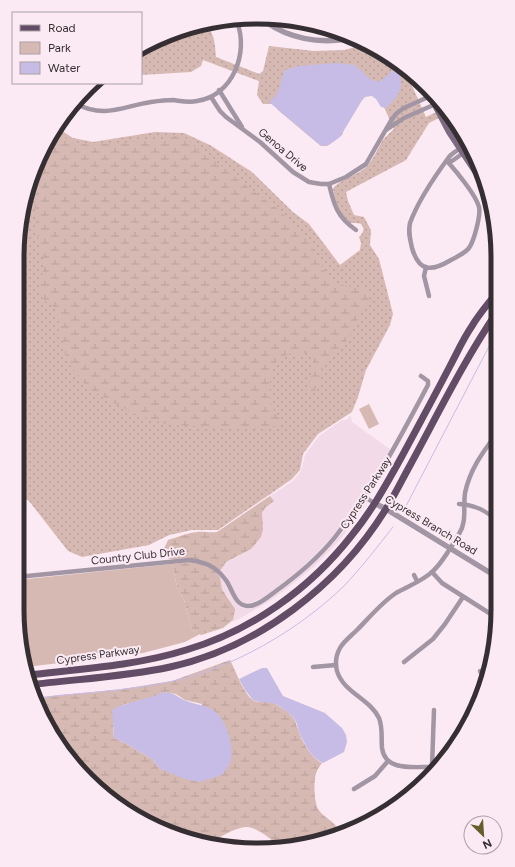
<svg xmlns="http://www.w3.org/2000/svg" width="515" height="867" font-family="Figtree,sans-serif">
<defs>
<pattern id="grass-dots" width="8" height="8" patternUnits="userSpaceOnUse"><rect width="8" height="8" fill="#d7b9b3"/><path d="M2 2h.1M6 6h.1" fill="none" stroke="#b99f9a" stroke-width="1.8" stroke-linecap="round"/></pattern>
<pattern id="wetland-marsh" width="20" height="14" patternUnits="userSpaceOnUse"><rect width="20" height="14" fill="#d7b9b3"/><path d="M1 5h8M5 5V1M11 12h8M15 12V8" fill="none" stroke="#b99f9a"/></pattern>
</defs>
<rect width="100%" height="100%" fill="#fbeaf3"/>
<g fill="#f3dae8">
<path d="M351 415 352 422 391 450 364 493 340 528 319 551 293 576 264 597 248 604 243 603 236 596 227 578 220 571 226 562 239 556 262 520V513L265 508 274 501 270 496 293 481 301 471 305 455 319 436 342 420H346Z"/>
<path d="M365 500 368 501 358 516 339 541 316 565 289 587 268 602 239 619 231 622 233 620 230 599 222 589 220 577 224 581 233 599 243 608 249 609 266 601 295 580 322 555 344 531Z"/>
</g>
<path fill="url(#grass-dots)" d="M205 24C215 33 215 45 216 57L259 74 263 71 269 46 314 51 345 50 361 45 391 58 405 70 426 117 445 108 449 113 429 123 406 160 346 192 348 201 354 215 364 217 371 230 370 245 379 259 393 314 390 325 366 370 358 397 352 412 318 434 303 454 300 470 292 479 218 530H192L169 535 149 545 82 557 68 551 29 501 17 494 18 242 30 180 56 127 73 138 93 142 155 132 184 133 210 145 252 172 293 212 309 224 340 265 360 250 361 243 359 237C364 232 365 229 361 224 357 222 352 224 348 222 339 216 335 199 333 189 338 180 357 176 366 167 374 159 377 149 383 140 386 136 390 133 394 129L382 103 375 94 366 96 357 105 346 122 342 135 327 146H321L278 110 274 104H263L257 95 259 81 203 60 201 66 191 72 141 75V50Z"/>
<g fill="url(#wetland-marsh)" fill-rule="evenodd">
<path d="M55 129 69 140 89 145 165 139 175 136 184 137 191 142 198 150 222 166 248 187 278 209 307 237 327 275 338 284 369 290 372 293 345 344 329 358 323 366 319 383 313 393 310 395 307 390C311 377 316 366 311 352L299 354 294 357 289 353C284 357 277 360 274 365 268 376 268 401 275 412 278 417 282 418 284 424L261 429 169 425 136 415 91 390 79 378 68 361 63 347 57 312 54 307 48 304 41 296V279L43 272V257L37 234 35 210 34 171Z"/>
<path d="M270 496 274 501 265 508 262 513 263 529 261 537 251 549 226 562 220 571C205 557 188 558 169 559L163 551 168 540C178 537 187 533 197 532 203 531 210 533 217 532Z"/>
<path d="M189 562 200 564 213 569 220 577 222 589 235 609 233 620 223 628 201 635 192 630 184 600 177 587 172 564Z"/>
<path d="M230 660C236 671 243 693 253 700 257 703 261 701 265 701 275 702 287 710 293 718 296 721 296 725 298 729 302 741 311 758 322 763 320 766 318 768 317 771 313 779 314 801 318 809 323 818 340 823 339 835L335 837 280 846C271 840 260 829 248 827 238 826 220 837 211 842L180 837 111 800 67 756 36 699 59 695 116 690 172 681ZM164 692 176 694 185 700 202 704 205 779 199 782 160 769 152 759 123 742 114 738 113 728 122 705 152 698Z"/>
</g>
<g fill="#d7b9b3">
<path d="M369 404 379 424 369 429 359 409Z"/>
<path d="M172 564 177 587 184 600 192 630 200 634 185 642 143 653 26 667 17 609V580Z"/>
</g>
<g fill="#c7bce5">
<path d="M336 63 355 65 370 79 379 82 388 75 394 68 399 71C404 90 400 94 386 108L381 107 376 99 372 96 364 97 340 137 329 145 321 146 269 102C283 91 278 84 285 70L298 66Z"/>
<path d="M262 668H267L283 696 325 713 342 728 346 735 347 742 344 752 323 763C312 759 305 745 300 734 298 731 298 726 296 722 293 716 286 711 281 707 271 700 263 704 253 700L245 690 239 679Z"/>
<path d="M164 692C177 694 174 695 184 700 194 705 207 704 216 712 226 721 234 745 231 759 230 765 225 770 222 775L199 782 185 779 160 769 152 759 123 742 114 738 112 710C128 701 147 700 164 692Z"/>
</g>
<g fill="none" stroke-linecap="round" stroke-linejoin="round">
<g stroke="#c7bce5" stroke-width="1">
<path d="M406 506 497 331"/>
<path d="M36 698C80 693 125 691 169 682 232 669 299 630 345 585 362 567 378 546 393 527"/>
</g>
<g stroke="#a295a4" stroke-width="4.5">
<path d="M219 90 242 127"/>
<path d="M211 97 220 111 226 117 260 142 293 172 309 182 321 184H329L346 177 366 164 370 157 392 119 397 113 404 108 426 98 437 97"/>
<path d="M77 104C104 119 124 106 151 102 158 101 166 100 173 100 181 101 189 103 197 101 233 96 249 52 237 22"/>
<path d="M386 130 404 118 438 103"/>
<path d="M447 161C456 171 476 195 479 207 481 215 474 241 469 248 465 253 457 257 451 260 431 272 419 272 412 248 410 239 408 232 410 223 418 201 435 176 449 157 453 152 461 148 467 145"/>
<path d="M447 161H452L469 149"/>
<path d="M329 184C334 205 337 217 356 230"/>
<path d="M426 267 424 276 429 296"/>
<path d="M365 497 374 503"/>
<path d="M459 504C475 505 486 510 497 521"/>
<path d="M432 572 442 583 497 618"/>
<path d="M414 575 417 581"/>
<path d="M17 577 189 560C197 561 207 563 214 568 218 571 222 575 225 579 232 587 234 605 247 606 257 607 269 596 276 591 301 573 324 553 342 528 376 484 402 434 428 385V381L421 376"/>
<path d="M404 662 433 639 445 624 463 597"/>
<path d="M313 667 336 665"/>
<path d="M480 671 486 684"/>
<path d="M432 767 434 710"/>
<path d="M435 767C417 766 385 773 382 748 381 737 383 728 379 718 370 699 343 692 337 671 335 663 336 655 340 648 344 641 351 636 357 630 369 618 381 603 396 593 408 586 423 581 433 571 443 562 451 547 459 534 467 522 463 508 465 493 470 469 483 452 497 433"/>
<path d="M354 789 375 776 388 761"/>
</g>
<g stroke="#a295a4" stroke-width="5.5">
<path d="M266 22C289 38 318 44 346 39"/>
<path d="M374 503 386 509 497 577"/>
</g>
<g stroke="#7d6a80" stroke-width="6">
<path d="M426 88 449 132 488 191"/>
<path d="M441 103 472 153"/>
</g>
<g stroke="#624c66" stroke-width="7">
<path d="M28 675C80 669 135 666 186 650 251 631 310 589 352 535 371 512 386 485 401 458 417 428 434 397 450 366 457 353 463 339 472 326 479 314 489 303 497 292"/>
<path d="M29 685C76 679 124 677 170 667 258 648 339 585 386 509 394 496 401 482 408 469 437 416 463 362 497 312"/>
</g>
</g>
<g text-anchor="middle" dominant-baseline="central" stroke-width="4" stroke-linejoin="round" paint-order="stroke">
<g font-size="11" fill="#352e32" stroke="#fbeaf3">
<text transform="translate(283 150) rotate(40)">Genoa Drive</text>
<text transform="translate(366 493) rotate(-57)">Cypress Parkway</text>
<text transform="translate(431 525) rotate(31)">Cypress Branch Road</text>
<text transform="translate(138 556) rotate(-6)">Country Club Drive</text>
<text transform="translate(98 655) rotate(-8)">Cypress Parkway</text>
</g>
</g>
<path d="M0 0H515V867H0ZM257 24H258A233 233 0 0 1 491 257V610A233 233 0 0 1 258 843H257A233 233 0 0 1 24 610V257A233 233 0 0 1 257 24Z" fill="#fbeaf3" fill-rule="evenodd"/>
<path fill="none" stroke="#352e32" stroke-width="5" d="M257 24H258A233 233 0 0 1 491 257V610A233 233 0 0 1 258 843H257A233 233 0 0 1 24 610V257A233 233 0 0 1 257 24Z"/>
<rect x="12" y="12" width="130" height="72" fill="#fbeaf3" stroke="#ac9fa6"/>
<rect x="20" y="25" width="20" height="6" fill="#624c66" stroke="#ac9fa6"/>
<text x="48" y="32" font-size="12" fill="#352e32">Road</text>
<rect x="20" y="42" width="20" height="12" fill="#d7b9b3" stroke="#ac9fa6"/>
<text x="48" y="52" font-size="12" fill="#352e32">Park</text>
<rect x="20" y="62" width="20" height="12" fill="#c7bce5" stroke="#ac9fa6"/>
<text x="48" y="72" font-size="12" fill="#352e32">Water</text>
<g transform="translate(483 835) rotate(155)"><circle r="19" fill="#fbeaf3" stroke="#ac9fa6"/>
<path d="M0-3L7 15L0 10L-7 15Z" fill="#665f2b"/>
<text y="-6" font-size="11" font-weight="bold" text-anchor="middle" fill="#352e32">N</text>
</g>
</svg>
